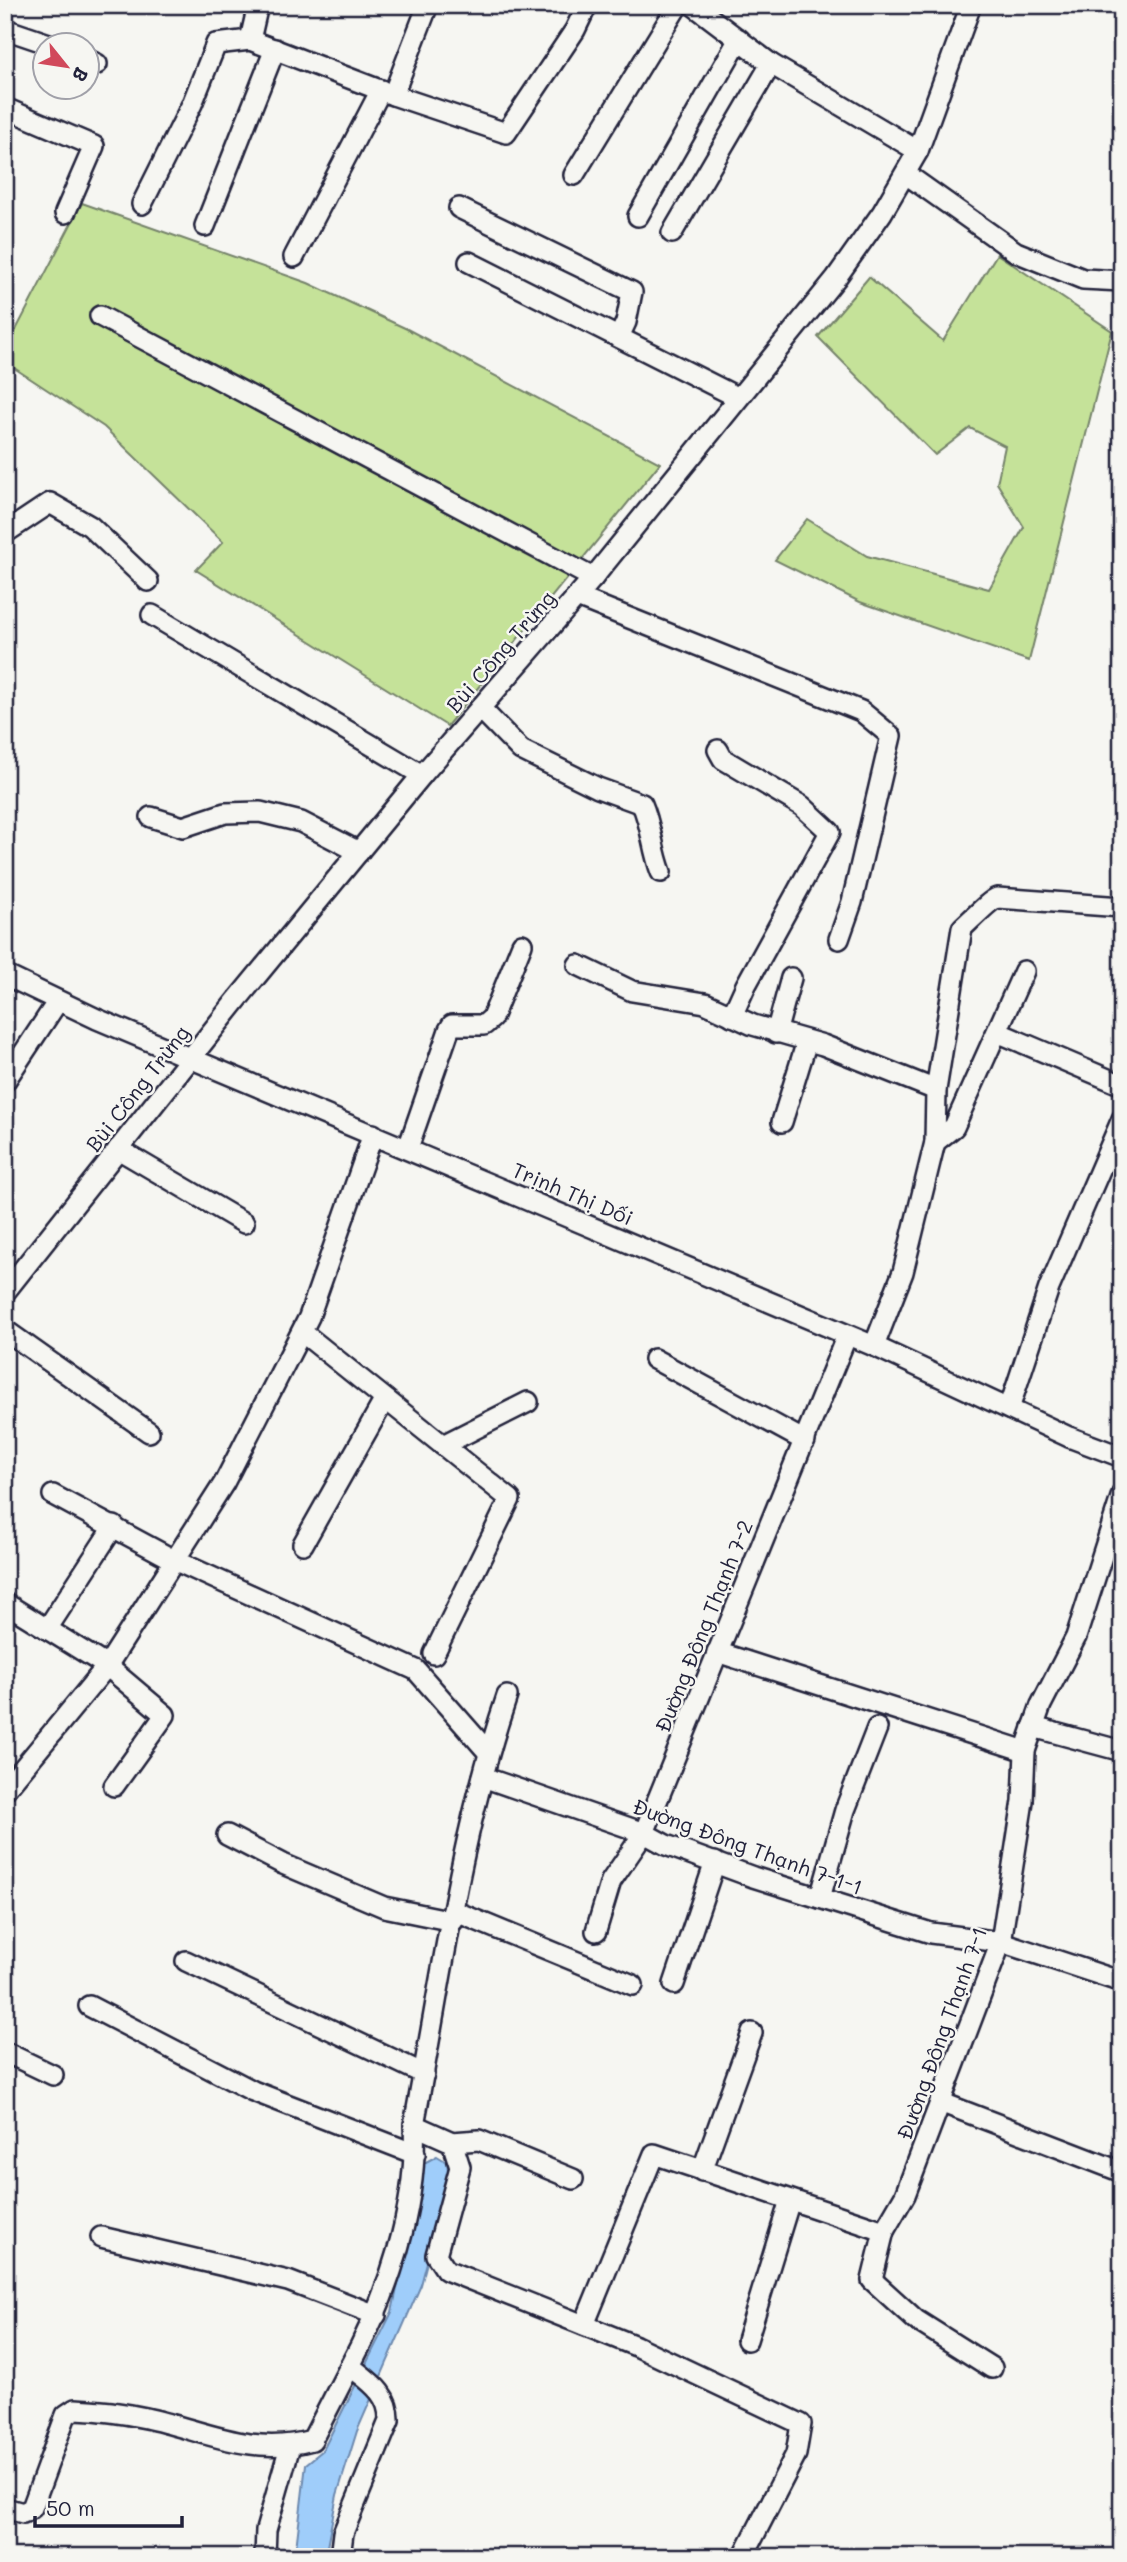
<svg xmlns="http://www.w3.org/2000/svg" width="1127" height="2562" font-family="Mali,sans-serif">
<rect width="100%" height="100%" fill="#f6f6f2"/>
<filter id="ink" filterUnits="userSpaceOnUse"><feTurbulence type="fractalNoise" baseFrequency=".0143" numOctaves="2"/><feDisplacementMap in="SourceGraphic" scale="14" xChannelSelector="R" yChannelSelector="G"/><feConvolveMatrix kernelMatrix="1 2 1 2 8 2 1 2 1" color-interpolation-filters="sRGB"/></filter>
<g filter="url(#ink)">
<g fill="#c5e299" stroke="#74826a" stroke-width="2">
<path d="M82 203 308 283 407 329 660 463 447 726 196 570 223 542 104 427 5 362V351Z"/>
<path d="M997 254 1112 331 1029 661 860 602 775 560 807 519 867 556 989 589 1024 527 997 483 1005 446 970 428 935 455 818 337 869 277 943 341Z"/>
</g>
<path fill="#9fcdfa" stroke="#6d89ae" stroke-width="2" d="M437 2156 447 2162 449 2179 421 2285 357 2431 337 2495 325 2557H295L306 2464 323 2450 392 2312 424 2163Z"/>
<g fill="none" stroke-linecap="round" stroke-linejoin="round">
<defs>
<g id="minor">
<path d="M693 5 771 64 918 151"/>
<path d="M5 29 55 46"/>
<path d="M250 40 258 5"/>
<path d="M88 60 97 64"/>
<path d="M393 95 428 5"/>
<path d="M5 108 94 146 65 213"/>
<path d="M906 174 1016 252 1083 279 1122 281"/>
<path d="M574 175 678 5"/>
<path d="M142 204 192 104 216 44 250 40 393 95 506 133 575 30 587 5"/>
<path d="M459 208 632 292 626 322 619 337"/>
<path d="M638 216 739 39"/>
<path d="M205 226 275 49"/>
<path d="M672 233 771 64"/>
<path d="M294 257 381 90"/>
<path d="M469 262 737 397"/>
<path d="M100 316 593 578"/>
<path d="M5 533 50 503 90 526 148 581"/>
<path d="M577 597 861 711 891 736 852 902 839 939"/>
<path d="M152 615 422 775"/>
<path d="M480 708 521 750 598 788 642 804C652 827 652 849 661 872"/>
<path d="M718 750 723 759 802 806 830 832 746 985 732 1016"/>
<path d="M151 817 183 827 225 813 260 812 301 822 359 852"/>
<path d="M578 965 632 991 705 1003 753 1025 823 1045 936 1090"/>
<path d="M5 975 97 1019 874 1346 1069 1437 1122 1457"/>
<path d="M997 1032 1122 1085"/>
<path d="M776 1033 791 978"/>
<path d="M5 1081 58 1001"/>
<path d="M782 1122 807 1041"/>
<path d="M935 1142 954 1127 1024 971"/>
<path d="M408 1148 449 1030 452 1025H484L492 1018 522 944"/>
<path d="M118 1149 244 1223"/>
<path d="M5 1292 236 1001 422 775 593 578 836 278 882 213 918 151 971 5"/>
<path d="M5 1330 149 1432"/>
<path d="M302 1332 510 1499 434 1654"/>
<path d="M874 1346 903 1272 935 1142 936 1090 962 928C970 921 990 900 997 898L1122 907"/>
<path d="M654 1359 805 1441"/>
<path d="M1009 1409 1049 1288 1122 1119"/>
<path d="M443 1445 528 1402"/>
<path d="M53 1495 174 1560 416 1670 488 1752"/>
<path d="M303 1544 385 1399"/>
<path d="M5 1603 107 1666 165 1715 114 1786"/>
<path d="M47 1629 114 1526"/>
<path d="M717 1652 1025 1751"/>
<path d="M1033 1727 1122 1751"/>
<path d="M483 1777 644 1833 666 1845 753 1877 931 1933 1001 1942 1122 1982"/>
<path d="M5 1790 107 1666 224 1483 309 1317 373 1134"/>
<path d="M227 1835 283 1864 384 1907 453 1921"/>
<path d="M820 1898 845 1810 877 1728"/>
<path d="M454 1911 633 1985"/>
<path d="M596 1931 611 1881 644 1833 847 1335"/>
<path d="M186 1961 424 2074"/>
<path d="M674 1984 715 1862"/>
<path d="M89 2006 253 2091 415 2154"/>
<path d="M5 2052 53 2075"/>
<path d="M940 2102 1122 2172"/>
<path d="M414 2125 452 2142 460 2167 436 2255 446 2270 636 2346 801 2424 796 2454 743 2557"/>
<path d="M452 2142 479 2140 573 2179"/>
<path d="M702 2171 752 2033"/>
<path d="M101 2237 288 2281 376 2315"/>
<path d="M584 2325 654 2154 884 2231"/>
<path d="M747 2340 790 2200"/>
<path d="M992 2368 916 2320 872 2280 884 2231 905 2195 1001 1942 1023 1801 1025 1751 1041 1705 1076 1637 1122 1494"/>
<path d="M5 2508 23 2513 32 2508 66 2415 75 2409C99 2410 123 2413 146 2418 203 2430 251 2457 312 2440L350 2366"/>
<path d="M265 2557 266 2530 290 2446"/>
<path d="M340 2557 343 2533 389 2421C390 2394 370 2382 350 2366 388 2295 418 2207 414 2125 441 1982 460 1834 507 1696"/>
</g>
</defs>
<use href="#minor" stroke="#22223b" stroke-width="24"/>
<use href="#minor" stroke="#f6f6f2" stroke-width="19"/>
</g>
</g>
<g text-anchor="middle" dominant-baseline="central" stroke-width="5" stroke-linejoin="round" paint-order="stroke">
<g font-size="21" fill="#22223b" stroke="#f6f6f2">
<text transform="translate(500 651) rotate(-49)">Bùi Công Trừng</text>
<text transform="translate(137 1088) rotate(-52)">Bùi Công Trừng</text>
<text transform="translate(573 1193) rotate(23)">Trịnh Thị Dối</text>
<text transform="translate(703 1626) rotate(-68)">Đường Đông Thạnh 7-2</text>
<text transform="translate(748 1846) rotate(20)">Đường Đông Thạnh 7-1-1</text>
<text transform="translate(941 2033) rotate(-70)">Đường Đông Thạnh 7-1</text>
</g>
</g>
<rect width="1127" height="2562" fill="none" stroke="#f6f6f2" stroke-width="28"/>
<rect x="14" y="14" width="1099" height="2534" fill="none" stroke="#22223b" stroke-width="2.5" filter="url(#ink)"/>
<g transform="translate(66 66) rotate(120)"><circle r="33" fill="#f6f6f2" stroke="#a1a1a9" stroke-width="2"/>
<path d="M0-5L12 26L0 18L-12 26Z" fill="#d1495b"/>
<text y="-10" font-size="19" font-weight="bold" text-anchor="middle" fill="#22223b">B</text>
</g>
<path d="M35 2516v10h147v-10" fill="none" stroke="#22223b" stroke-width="3.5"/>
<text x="46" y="2516" font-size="21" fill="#22223b" stroke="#f6f6f2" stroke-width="5" paint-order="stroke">50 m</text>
</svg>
